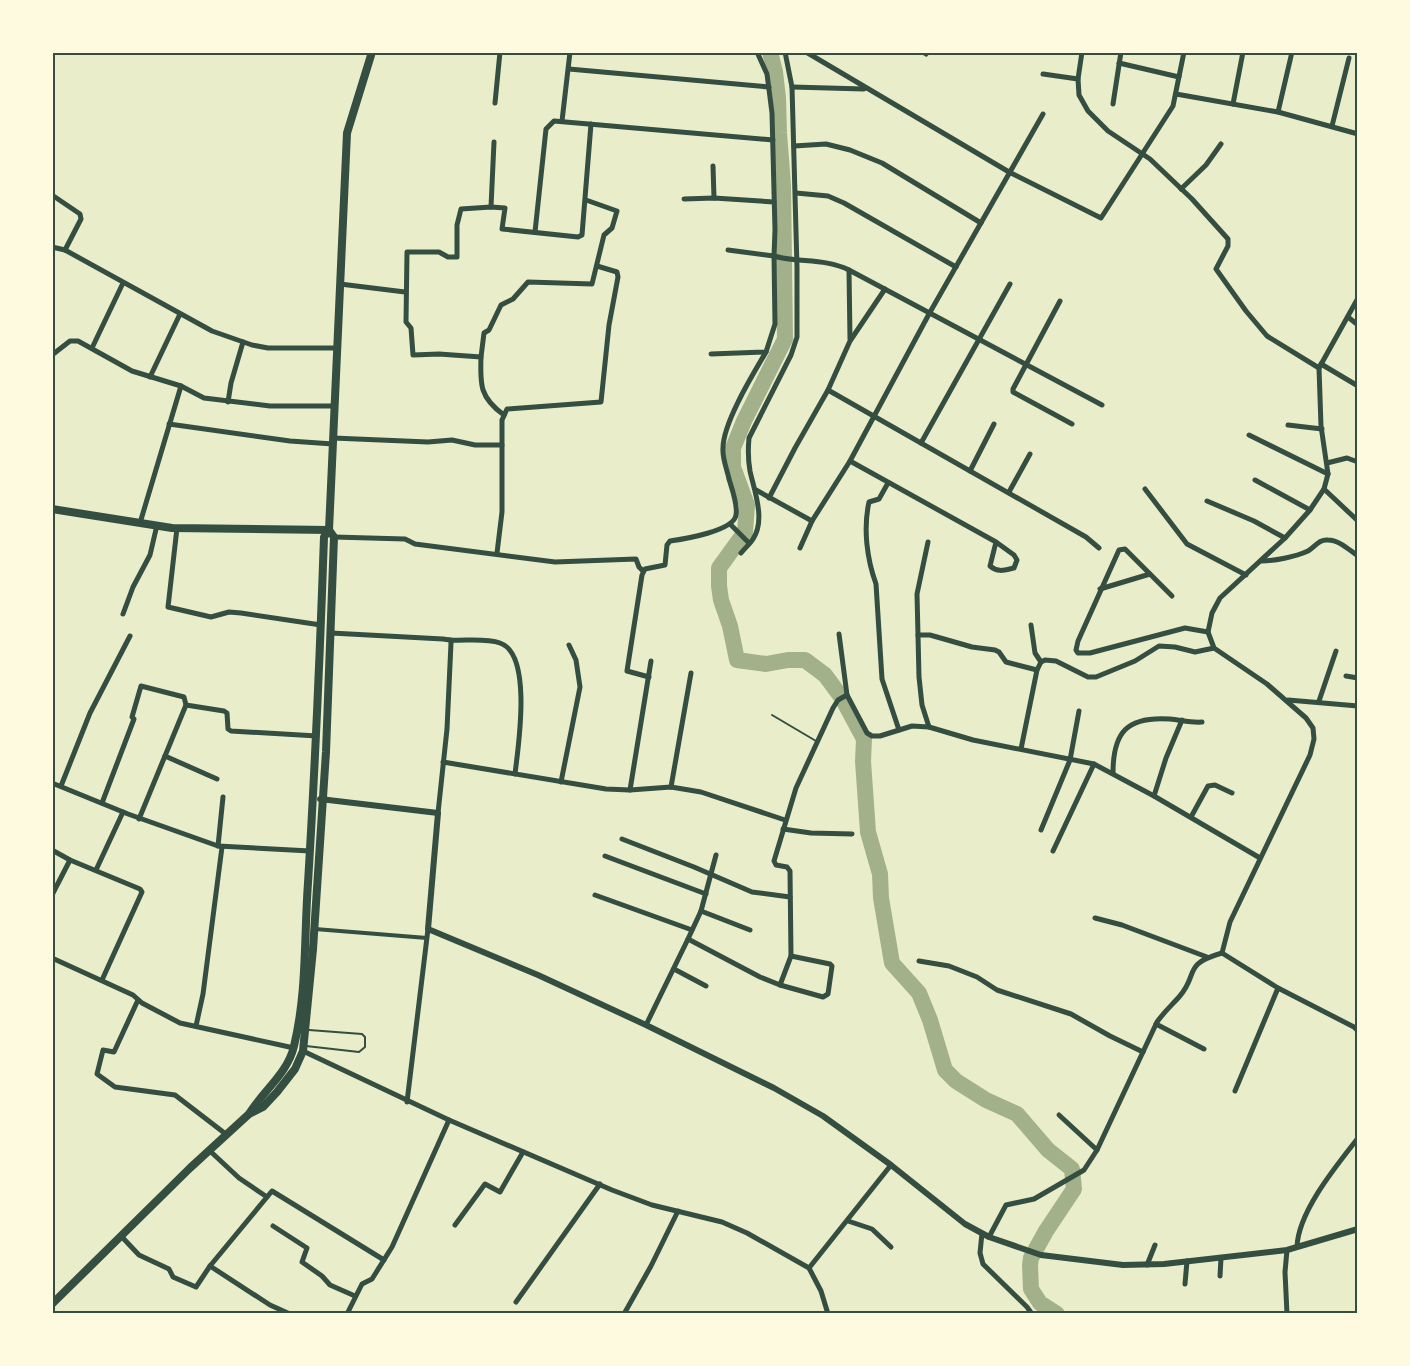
<svg xmlns="http://www.w3.org/2000/svg" width="1410" height="1366" font-family="Quicksand,sans-serif">
<rect width="100%" height="100%" fill="#e9edc9"/>
<g fill="none" stroke-linecap="round" stroke-linejoin="round">
<path stroke="#a3b18a" stroke-width="16" d="M770 52 775 72 778 98 779 133 783 185 785 339 744 421 733 448V467L747 505 745 532 719 568V586L721 600 730 626 737 660 766 664 788 660H805L825 675 842 698 864 739 863 761 868 832 880 874 881 898 892 963 919 993 930 1020 945 1070 956 1081 986 1100 1017 1114 1048 1150 1072 1169 1074 1189 1046 1231 1031 1258 1030 1265 1031 1289 1040 1303 1057 1314"/>
<g stroke="#344e41" stroke-width="2">
<path d="M772 715 816 741"/>
<path d="M306 1046 359 1052 365 1047V1037L362 1034 309 1030"/>
</g>
<path stroke="#344e41" stroke-width="4" d="M315 929 427 938"/>
<g stroke="#344e41" stroke-width="5">
<path d="M806 52 1009 172 1101 218 1173 106 1184 52"/>
<path d="M923 52 926 54"/>
<path d="M1082 52 1078 79 1079 95 1088 111 1108 131 1150 159 1192 199 1228 239V246L1216 269 1246 311 1267 336 1319 368"/>
<path d="M1119 63 1179 77"/>
<path d="M569 69 769 87"/>
<path d="M1043 74 1078 79"/>
<path d="M792 87 864 89"/>
<path d="M1176 94 1278 112 1358 134"/>
<path d="M495 103 500 52"/>
<path d="M1113 104 1121 52"/>
<path d="M1233 104 1243 52"/>
<path d="M1278 112 1292 52"/>
<path d="M562 121 570 52"/>
<path d="M1332 126 1349 58"/>
<path d="M794 146 826 144 850 150 882 163 981 223"/>
<path d="M713 166 714 198"/>
<path d="M1181 189 1206 165 1221 144"/>
<path d="M796 193 828 196 844 203 956 267"/>
<path d="M52 195 80 214 81 219 65 250 212 331 252 345 268 348H337"/>
<path d="M684 199 714 198 774 202"/>
<path d="M586 200 617 211 612 228 604 235 592 284 528 282 513 299 501 305 489 330 484 333 481 357 439 354 413 355 411 328 406 322 407 252H439L448 257H457V225L461 209 491 207 505 208 502 229 578 237 582 235 591 124"/>
<path d="M491 207 494 142"/>
<path d="M535 232 546 129 554 121 773 140"/>
<path d="M52 247 65 250"/>
<path d="M728 250 774 256 775 230 772 113 767 74 757 52"/>
<path d="M849 270 850 339"/>
<path d="M340 284 405 292"/>
<path d="M1060 301 1013 389V392L1072 424"/>
<path d="M1348 317 1358 325"/>
<path d="M92 348 123 283"/>
<path d="M711 354 766 352 775 324 774 256C798 263 825 258 849 270L1102 405"/>
<path d="M52 355 70 341H78L132 371 181 386 204 398 270 406H334"/>
<path d="M481 357C480 385 480 398 504 415"/>
<path d="M1321 364 1358 386"/>
<path d="M150 377 180 314"/>
<path d="M828 390 850 341 885 289"/>
<path d="M228 402 231 383 243 342"/>
<path d="M169 424 290 441 333 444"/>
<path d="M1288 425 1322 429"/>
<path d="M1249 435 1328 474"/>
<path d="M333 438 428 442 452 440 475 445H502"/>
<path d="M921 443 1010 284"/>
<path d="M850 461 996 542 1014 555 1017 560 1014 568C1005 570 998 573 990 566L996 542"/>
<path d="M1327 463 1347 458 1358 462"/>
<path d="M970 471 994 424"/>
<path d="M1255 480 1310 510"/>
<path d="M888 483 879 499 869 502C863 529 867 559 876 584L882 679 899 730"/>
<path d="M1145 489 1187 544 1246 575"/>
<path d="M1324 489 1358 521"/>
<path d="M756 490 812 521 850 461 929 314 1043 114"/>
<path d="M1009 492 1030 454"/>
<path d="M769 498 795 448 828 390 1086 537 1099 548"/>
<path d="M1207 501 1254 521 1285 538"/>
<path d="M140 523 181 386"/>
<path d="M730 524 749 543"/>
<path d="M177 528 168 607 211 617 229 612 241 613 321 625"/>
<path d="M334 537 405 539 415 544 555 562 636 559 639 567 643 571"/>
<path d="M928 542 917 594 919 677 922 705 929 727"/>
<path d="M800 548 812 521"/>
<path d="M497 553 502 512V420L507 409 601 402 609 325 618 277 617 272 597 266"/>
<path d="M741 553C745 548 750 544 753 539 766 520 754 490 750 471 748 460 748 449 749 438L791 355 797 337V267L792 87 785 52"/>
<path d="M1261 561C1274 561 1295 557 1308 551 1315 547 1319 539 1328 540 1339 540 1349 550 1358 556"/>
<path d="M1100 589 1150 574"/>
<path d="M1172 596 1125 549 1119 550 1078 641 1076 650 1078 653H1090L1185 628 1208 632"/>
<path d="M123 614 133 587 150 555 157 525"/>
<path d="M1031 625 1035 653 1041 662"/>
<path d="M331 633 443 639 450 640 451 643 447 729 438 813"/>
<path d="M839 634 847 695 867 733 872 736H880L912 726 929 727 973 740 1094 764 1154 796 1260 858"/>
<path d="M918 635H930L972 647 995 650 999 652 1006 662 1037 670"/>
<path d="M450 640C465 641 486 638 500 643 533 654 518 748 515 774"/>
<path d="M1346 676 1358 678"/>
<path d="M649 677 627 671 642 575 645 569 665 565 667 545 670 541C684 539 734 531 736 515 738 505 732 489 729 479 727 469 722 458 723 448 723 423 753 374 766 352"/>
<path d="M1288 700 1358 706"/>
<path d="M1319 701 1336 651"/>
<path d="M1021 749 1037 670 1041 662 1045 660 1056 661 1088 677H1096L1135 661 1159 646 1175 647 1195 652 1214 648"/>
<path d="M165 756 217 779"/>
<path d="M443 762 606 789 630 790 671 787 701 792 785 820"/>
<path d="M1113 773C1113 732 1127 716 1170 719 1181 720 1191 723 1202 722"/>
<path d="M561 782 580 687 576 660 569 645"/>
<path d="M52 783 128 814 218 846 310 851"/>
<path d="M61 786 90 713 130 636"/>
<path d="M671 787 691 673"/>
<path d="M630 790 651 661"/>
<path d="M1154 796 1166 758 1182 720"/>
<path d="M102 803 134 719 132 717 141 686 184 697 186 705"/>
<path d="M1191 817 1208 786 1215 785 1232 793"/>
<path d="M139 819 186 705 224 711 227 713 228 729 231 731 317 736"/>
<path d="M783 829 811 833 852 834"/>
<path d="M1041 830 1070 760 1079 711"/>
<path d="M622 839 694 867 752 892 790 897"/>
<path d="M218 846 223 797"/>
<path d="M52 850 70 860 140 889 142 892 102 980"/>
<path d="M1053 851 1094 764"/>
<path d="M605 856 706 894"/>
<path d="M96 870 123 812"/>
<path d="M52 895 70 860"/>
<path d="M595 895 692 930"/>
<path d="M701 911 750 930"/>
<path d="M1095 918 1122 925 1207 957"/>
<path d="M688 939 701 911 716 855"/>
<path d="M1222 953 1230 922 1310 755 1314 739 1313 728 1306 718 1267 684 1214 648 1208 632 1212 613 1220 598 1285 538 1310 510 1324 489 1328 474 1321 426 1319 368 1358 298"/>
<path d="M1222 953 1278 988 1354 1027 1358 1031"/>
<path d="M52 958 133 995 142 1003 180 1023 294 1048"/>
<path d="M919 961 949 966 977 977 997 990 1071 1014 1110 1036 1143 1052"/>
<path d="M674 969 706 986"/>
<path d="M780 985 823 997 828 994 832 966 830 964 791 956"/>
<path d="M138 1000 114 1052 103 1050 97 1074 115 1087 175 1095 227 1135"/>
<path d="M1156 1024 1204 1049"/>
<path d="M646 1025 688 939 760 977 780 985 791 956 790 871 787 867 776 865 774 861 796 788 833 708 838 700 847 695"/>
<path d="M196 1026 203 994 222 847"/>
<path d="M303 1051 449 1120 612 1190 652 1205 722 1222 747 1233 809 1268 821 1291 828 1314"/>
<path d="M1235 1091 1278 988"/>
<path d="M407 1102 428 929"/>
<path d="M1059 1115 1097 1150"/>
<path d="M210 1151 239 1178 267 1197 210 1266 270 1305 290 1314"/>
<path d="M267 1197 272 1191 384 1260"/>
<path d="M848 1221 872 1229 891 1247"/>
<path d="M455 1225 485 1184 500 1192 523 1152"/>
<path d="M273 1226 307 1248 302 1262 322 1276 330 1285 355 1296"/>
<path d="M982 1233 980 1253 983 1264 1027 1307 1032 1314"/>
<path d="M121 1236 139 1255 169 1269 173 1277 196 1287 210 1266"/>
<path d="M989 1237 1006 1205 1034 1199 1084 1170 1097 1150 1157 1022C1164 1012 1171 1006 1179 997 1200 973 1181 965 1222 953"/>
<path d="M1297 1247C1298 1212 1336 1166 1358 1138"/>
<path d="M1147 1265 1155 1245"/>
<path d="M809 1268 891 1165"/>
<path d="M1220 1276 1221 1258"/>
<path d="M1185 1284 1187 1261"/>
<path d="M516 1302 600 1184"/>
<path d="M347 1314 362 1284 372 1279 392 1247 449 1120"/>
<path d="M624 1314 651 1266 678 1211"/>
<path d="M1287 1314 1285 1272 1287 1250"/>
</g>
<path stroke="#344e41" stroke-width="6" d="M320 799 438 813 428 929 538 975 646 1025 774 1088 823 1116 891 1165 965 1224 989 1237 1041 1255 1123 1265 1164 1264 1287 1250 1358 1229"/>
<path stroke="#344e41" stroke-width="8" d="M52 509 172 528 329 530"/>
<g stroke="#344e41" stroke-width="8">
<path d="M249 1114C263 1091 288 1073 294 1046 307 993 304 937 308 883 315 768 320 653 324 537L329 530 347 133 372 52"/>
<path d="M52 1304 190 1168 249 1114 263 1107 277 1092 295 1069 303 1051 313 949 326 752 334 537 329 530"/>
</g>
</g>
<rect width="1410" height="1366" fill="none" stroke="#fefae0" stroke-width="108"/>
<rect x="54" y="54" width="1302" height="1258" fill="none" stroke="#344e41" stroke-width="2"/>
</svg>
